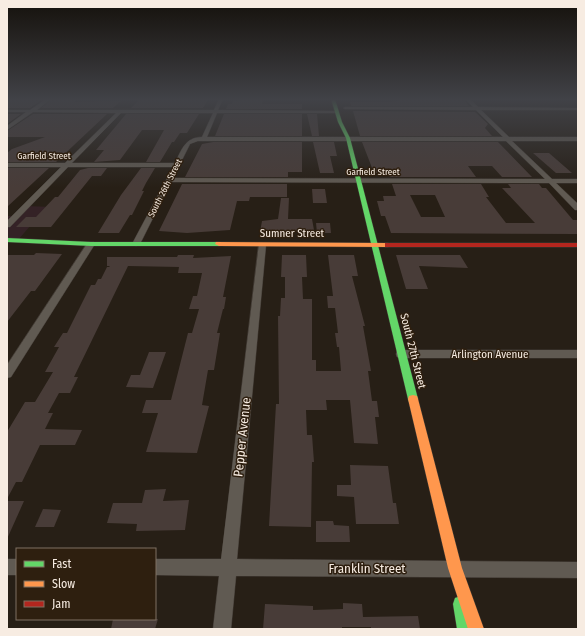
<svg xmlns="http://www.w3.org/2000/svg" width="585" height="636" font-family="'Fira Sans Condensed',sans-serif">
<rect width="100%" height="100%" fill="#271f16"/>
<path fill="#342226" d="M26 206 53 207 37 218 18 240H7V216H16Z"/>
<g fill="#483c38" fill-rule="evenodd">
<path d="M7 99H43L30 108H7Z"/>
<path d="M52 99H77L74 102 121 101 113 108H41Z"/>
<path d="M247 99H263L262 104H302V109H226L228 104H232L233 101Z"/>
<path d="M397 99 464 100 469 106H351L350 102H390L398 101Z"/>
<path d="M139 100H208L203 108H131Z"/>
<path d="M353 111 475 112 488 124 485 128 492 136H360Z"/>
<path d="M7 114H21L7 124Z"/>
<path d="M33 114H107L56 162H7V153L12 149 45 137H7V131Z"/>
<path d="M126 114H199L187 133H180L174 142H172L160 162H146L164 130H142L120 160 94 162 104 150H96Z"/>
<path d="M224 114H302V136H215Z"/>
<path d="M307 114H317L319 136H312Z"/>
<path d="M213 142H302V172H288V177H185L202 144Z"/>
<path d="M313 142H334L337 156H330L334 173H320Z"/>
<path d="M362 142H498L532 177H502L492 166H468L476 177H390L389 173H374Z"/>
<path d="M533 153H549L572 173H556Z"/>
<path d="M7 168H49L7 207Z"/>
<path d="M88 168H107L101 176H92L51 227H16L26 217H36L55 197H58L80 170Z"/>
<path d="M141 168H155L146 183 142 191H144L132 215H130L119 233H98L121 195Z"/>
<path d="M182 184H287V197H250L249 201H237L230 230 187 233 159 231Z"/>
<path d="M392 184H481L489 197H486L506 223H535L502 188H511L508 184H539L542 188H546L573 220H578V234L391 233 385 216H381L377 201H384L383 196H396ZM410 195H435L445 217H421Z"/>
<path d="M312 189H325L327 203H313Z"/>
<path d="M281 198H289L288 219H312L314 230 293 231V233L260 232 262 221 278 219Z"/>
<path d="M316 223H330L331 233H317Z"/>
<path d="M36 253 62 254 35 291H31L7 322V255H34Z"/>
<path d="M178 255H194L193 258 231 256 223 297H226L224 309H223L217 333H220L214 370H208L202 405 209 406 197 453 146 452 158 413H142L146 400H171L188 333H192L199 309H189L193 296H197L202 273H178L179 267 128 266 74 377H78L70 393H59L48 413H53L45 429 82 430 75 445H40L22 482H16L7 499V432L25 402H35L53 372H45L59 347H54L63 333H67L91 285H95L98 279H101L107 267H109L110 266H107V257H177Z"/>
<path d="M282 255H306L307 277H302L303 299H312V360H316V371H341L339 347H337L335 333H338L335 308H328L327 296H333L328 255H354L358 276H352L365 326H363L371 371H368L372 401H377L379 417H375L378 444 354 443 350 400H326L327 410H306L307 435H312L314 462H312L311 527 269 526 276 404H279L278 316H280L281 298H285V277H281Z"/>
<path d="M396 255H460L468 268 419 266 428 289H406Z"/>
<path d="M149 352H166L153 388 126 387 131 375H140Z"/>
<path d="M350 465 388 466 393 503H396L399 524H356L354 497 337 496V485H351Z"/>
<path d="M166 489 163 501 189 500 185 530 136 531 137 524 107 523 113 503H142L145 490Z"/>
<path d="M7 501H24L7 539Z"/>
<path d="M43 509 61 510 54 527H35Z"/>
<path d="M316 521H333L334 525 349 526 350 542H316Z"/>
<path d="M343 603 362 604 363 617 418 616 420 629H371V627H342V629H263L265 604 313 606V610L343 609Z"/>
<path d="M113 619H158L155 629H111Z"/>
</g>
<g fill="none" stroke-linecap="round" stroke-linejoin="round">
<defs>
<g id="street">
<path d="M46 99H51L37 110H214L219 99H223L218 110 336 111 338 112 336 113H217L207 137H503L476 110 345 109 343 108 345 107H473L465 99H470L478 107 578 108V110H481L509 137H578V141H512L552 179H578V183H556L578 204V210H575L549 183 171 182 140 244 136 246 132 244 173 167H68L10 227H7V221L61 167H7V163H65L116 113 33 112 7 130V126L26 112H7V110H30ZM121 113H213L202 137C185 137 181 151 175 163H72ZM198 141H506L545 179 173 178 190 144Z"/>
<path d="M88 242H94L95 244 11 377 7 378V365Z"/>
<path d="M259 243H262L266 245 237 559 578 562V578L236 576 231 629H213L219 576 155 575V559H221Z"/>
<path d="M401 350H578V358H401L397 357 396 354 397 351Z"/>
<rect x="7" y="559" width="10" height="16"/>
</g>
<g id="fast">
<path d="M331 99H335L342 122 350 138 418 399 417 402 413 403 409 402 408 399 346 138 338 122Z"/>
<path d="M7 238 91 242H219L223 244 219 246H91L7 242Z"/>
<path d="M461 596 467 598 473 629H457L453 604 455 598Z"/>
</g>
<g id="slow">
<path d="M216 242 388 243 392 245 388 247 219 246 215 244Z"/>
<path d="M413 395 417 396 418 399 462 568 484 629H468L448 568 408 399 409 396Z"/>
</g>
<rect id="jam" x="385" y="243" width="193" height="4"/>
</defs>
<use href="#street" stroke="#413a34" stroke-width="1"/>
<use href="#fast" stroke="#413a34" stroke-width="1"/>
<use href="#slow" stroke="#413a34" stroke-width="1"/>
<use href="#jam" stroke="#413a34" stroke-width="1"/>
<use href="#street" fill="#605a52" fill-rule="evenodd"/>
<use href="#fast" fill="#63d668" fill-rule="evenodd"/>
<use href="#slow" fill="#ff974d" fill-rule="evenodd"/>
<use href="#jam" fill="#b3261e" fill-rule="evenodd"/>
</g>
<linearGradient id="sky" x2="0" y2="1"><stop stop-color="#15110c"/><stop offset="0.53" stop-color="#414247"/><stop offset="1" stop-color="#414247" stop-opacity="0"/></linearGradient>
<rect width="585" height="188" fill="url(#sky)"/>
<g text-anchor="middle" dominant-baseline="central" stroke-width="3" stroke-linejoin="round" paint-order="stroke">
<g font-size="9" fill="#f7ece2" stroke="#2e1f0f">
<text x="44" y="156">Garfield Street</text>
<text x="373" y="172">Garfield Street</text>
<text transform="translate(165 188) rotate(-63)">South 26th Street</text>
</g>
<g font-size="11" fill="#f7ece2" stroke="#2e1f0f">
<text x="292" y="233">Sumner Street</text>
<text transform="translate(413 351) rotate(76)">South 27th Street</text>
<text x="490" y="354">Arlington Avenue</text>
</g>
<g font-size="13" fill="#f7ece2" stroke="#2e1f0f">
<text transform="translate(242 437) rotate(-84)">Pepper Avenue</text>
<text x="367" y="568">Franklin Street</text>
</g>
</g>
<rect width="585" height="636" fill="none" stroke="#f7ece2" stroke-width="16"/>
<rect x="16" y="548" width="140" height="72" fill="#2e1f0f" stroke="#7e7163"/>
<rect x="24" y="561" width="20" height="6" fill="#63d668" stroke="#7e7163"/>
<text x="52" y="568" font-size="12" fill="#f7ece2">Fast</text>
<rect x="24" y="581" width="20" height="6" fill="#ff974d" stroke="#7e7163"/>
<text x="52" y="588" font-size="12" fill="#f7ece2">Slow</text>
<rect x="24" y="601" width="20" height="6" fill="#b3261e" stroke="#7e7163"/>
<text x="52" y="608" font-size="12" fill="#f7ece2">Jam</text>
</svg>
